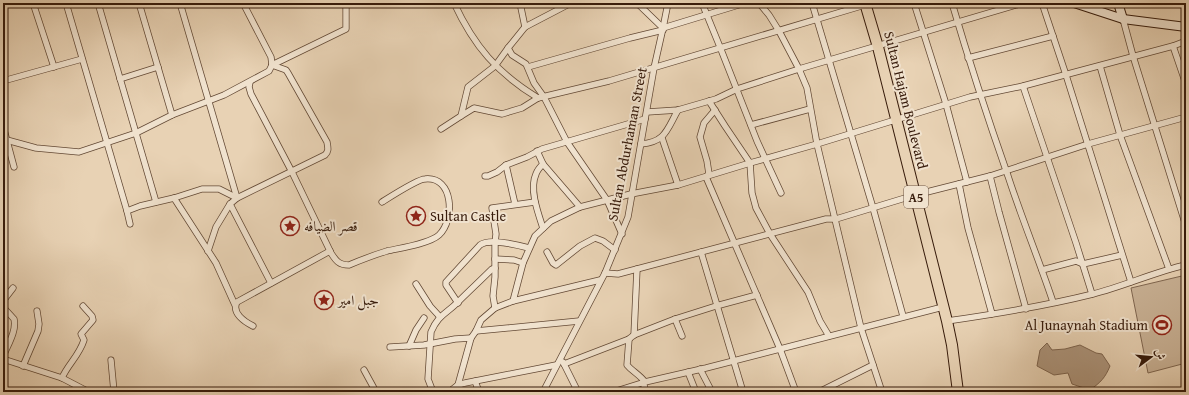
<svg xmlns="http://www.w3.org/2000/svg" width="1189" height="395" font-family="'Gentium Book Plus',Amiri,serif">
<rect width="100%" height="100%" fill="#e8d2b4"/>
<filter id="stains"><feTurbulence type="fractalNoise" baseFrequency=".005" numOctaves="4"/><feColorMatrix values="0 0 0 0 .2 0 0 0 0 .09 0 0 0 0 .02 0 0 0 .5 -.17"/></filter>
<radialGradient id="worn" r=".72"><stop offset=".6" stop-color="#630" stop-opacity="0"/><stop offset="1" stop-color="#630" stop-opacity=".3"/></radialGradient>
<path fill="#cab397" stroke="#806751" d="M1186 275V363L1148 373 1131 288Z"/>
<path fill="#ac947b" stroke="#7d644e" d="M1047 343 1052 350 1065 349 1080 345 1096 353 1102 354 1110 366C1105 378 1101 382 1090 390L1072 384 1068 373 1054 375 1037 366 1040 350Z"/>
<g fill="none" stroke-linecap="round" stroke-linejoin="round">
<defs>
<g id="street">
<path d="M33 3 54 67"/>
<path d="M66 3 127 211"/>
<path d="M98 3 156 202"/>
<path d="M139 3 172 115"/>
<path d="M180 3 237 198 230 204 271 283"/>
<path d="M243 3 271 57 272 65"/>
<path d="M454 3C474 46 497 73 538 98"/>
<path d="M520 3 525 27 508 48 512 55 526 64 534 83 544 97 567 142 607 200 622 234"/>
<path d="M637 3 663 28 745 3"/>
<path d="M702 3 720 47 757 141 781 193"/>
<path d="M759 3 769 15 779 31 799 69 807 88 817 144 861 328 882 392"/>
<path d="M812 3 873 208 903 316"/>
<path d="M914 3 946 104 967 182"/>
<path d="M952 3C969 61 988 119 1008 176 1022 219 1039 260 1053 302"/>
<path d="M1042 3 1066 75 1131 282"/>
<path d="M1123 19 1133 56 1186 226"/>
<path d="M525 27 571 3"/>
<path d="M1173 46 1186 84"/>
<path d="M968 58 1053 36"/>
<path d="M1100 66 1120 135 1169 269"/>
<path d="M528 67 630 38 663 30"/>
<path d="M120 79 158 67"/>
<path d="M3 81 82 59"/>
<path d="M250 82 249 87 251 94 292 172 331 253C336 261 339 265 349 265 361 260 374 255 387 251 400 248 429 244 439 235 455 220 454 176 425 179 418 179 390 197 382 202"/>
<path d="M1023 86 1076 243 1092 294"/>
<path d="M709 101 725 126 750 163 752 193 756 208 770 234 808 292 820 321 829 336"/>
<path d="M715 110 704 123 700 137 707 161 709 174 706 177 780 349 796 392"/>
<path d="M647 112 678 110 716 99 737 89 799 69 1023 3"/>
<path d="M461 116 474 108 502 114 522 108 538 98 609 81 868 4"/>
<path d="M751 125 810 109"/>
<path d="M3 126 14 167"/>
<path d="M441 129 461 116 468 87 495 66 508 48"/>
<path d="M662 138 678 185"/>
<path d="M3 139 36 148 79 152 136 133 172 115 224 95 269 71 272 65 346 29V3"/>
<path d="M641 144C666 142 667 129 678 110"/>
<path d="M537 151 543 164 580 207"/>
<path d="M506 165 515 204"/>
<path d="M485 176H488L497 172 506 165 527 157 542 149 645 119"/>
<path d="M990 176 999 212 1026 309"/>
<path d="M959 184 968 228 992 314"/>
<path d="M174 198 216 263 235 305"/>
<path d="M130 224 127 211 140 206 174 198 202 189H219L237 198 325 155C329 151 328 148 327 142L288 73 286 70 272 65"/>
<path d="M543 228C538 213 529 189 536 174 537 171 540 167 543 164"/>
<path d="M208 251 216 227 230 204"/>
<path d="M547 252 553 263 556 265 580 246 595 238 603 241 615 250"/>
<path d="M701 252 743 392"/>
<path d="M495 259 514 260 523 263"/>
<path d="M1042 270 1076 261 1083 264 1122 255"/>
<path d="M605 273 618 274 826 219H836L915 195 990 176 1088 144 1186 117"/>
<path d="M416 284 430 306 440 317"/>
<path d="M3 301 13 288"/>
<path d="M513 301 523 263 535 236 551 221 580 207 631 194 678 185 750 163 817 144 970 97 1023 86 1173 46 1186 41"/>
<path d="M458 303 446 285V282L480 245C489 238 518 245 529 248"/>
<path d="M3 307 14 319C17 331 7 346 3 357"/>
<path d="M495 308 493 296 495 277V243L496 234 492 208 535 202"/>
<path d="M675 319 682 336"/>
<path d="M947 321C996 314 1045 306 1093 294 1125 286 1154 272 1186 265"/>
<path d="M253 326C245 322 231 313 237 302L330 251"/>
<path d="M476 331 579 321"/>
<path d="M634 335 637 269"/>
<path d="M629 339 627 365C632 371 640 375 645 382"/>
<path d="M409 346 416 330 424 318"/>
<path d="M390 347 424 345 455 339 471 338"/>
<path d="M3 359 62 378 89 392"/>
<path d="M111 360 114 392"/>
<path d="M563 362 578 392"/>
<path d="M564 364 629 339 634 335 675 319 716 306 757 295"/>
<path d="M23 366 38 331 39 324 37 311"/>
<path d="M700 369 712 392"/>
<path d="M364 370 376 392"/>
<path d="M688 372 696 392"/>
<path d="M62 378C68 364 79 356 84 340L81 334 93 320 92 316 83 306"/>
<path d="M475 381 479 392"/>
<path d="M643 382 646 392"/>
<path d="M458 385 471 338 476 331 481 320 495 308 513 301 600 280"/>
<path d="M433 392 428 379 431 332C438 315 446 314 458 302 469 291 481 280 492 269L495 268"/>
<path d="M449 392 458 385 465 383 556 365"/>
<path d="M543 392 605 273 628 217 654 68 663 28 668 3"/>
<path d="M613 392 645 382 706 368 943 307"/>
<path d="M819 392 873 365"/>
</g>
<g id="secondary">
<path d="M1074 3 1123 19 1186 27"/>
<path d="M1118 3 1123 19"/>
</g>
<path id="highway" d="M865 3 878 47 947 321 952 345 958 392"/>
</defs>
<use href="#street" stroke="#634935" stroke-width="7"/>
<use href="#secondary" stroke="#371b0b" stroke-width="10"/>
<use href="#highway" stroke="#371b0b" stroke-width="12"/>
<use href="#street" stroke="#f0e2ce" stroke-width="5.5"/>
<use href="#secondary" stroke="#f0e2ce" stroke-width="8"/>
<use href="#highway" stroke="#e8d2b4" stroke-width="10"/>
</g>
<defs>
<symbol id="sight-ring" viewBox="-11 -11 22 22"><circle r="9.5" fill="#f0e2ce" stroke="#8f2418" stroke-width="1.5"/><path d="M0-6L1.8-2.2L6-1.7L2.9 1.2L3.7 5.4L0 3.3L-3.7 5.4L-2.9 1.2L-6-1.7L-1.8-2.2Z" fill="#8f2418"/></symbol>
<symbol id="stadium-ring" viewBox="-11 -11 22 22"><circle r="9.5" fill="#f0e2ce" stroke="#8f2418" stroke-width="1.5"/><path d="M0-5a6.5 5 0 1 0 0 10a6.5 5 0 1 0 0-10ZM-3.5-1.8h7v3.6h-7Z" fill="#8f2418"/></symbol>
</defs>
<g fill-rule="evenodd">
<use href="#sight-ring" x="405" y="205" width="22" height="22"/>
<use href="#sight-ring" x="279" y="215" width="22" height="22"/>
<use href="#sight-ring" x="313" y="289" width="22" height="22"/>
<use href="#stadium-ring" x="1151" y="314" width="22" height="22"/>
</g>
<g text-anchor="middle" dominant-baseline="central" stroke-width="4" stroke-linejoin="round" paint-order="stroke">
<rect fill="#f0e2ce" stroke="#6e5746" stroke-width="1" x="904" y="186" width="24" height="22" rx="3"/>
<g font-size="13" font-weight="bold" fill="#371b0b">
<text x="916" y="197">A5</text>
</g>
<g font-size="14" fill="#371b0b" stroke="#f0e2ce">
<text transform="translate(906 100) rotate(76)">Sultan Hajam Boulevard</text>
<text transform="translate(627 144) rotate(-79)">Sultan Abdurhaman Street</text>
</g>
<g font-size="14" fill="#371b0b" stroke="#f0e2ce" text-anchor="start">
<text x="430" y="216">Sultan Castle</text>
<text x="304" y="226">قصر الضيافه</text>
<text x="338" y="300">جبل امير</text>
<text x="1148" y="325" text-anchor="end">Al Junaynah Stadium</text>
</g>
</g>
<rect width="1189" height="395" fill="none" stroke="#e8d2b4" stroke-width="16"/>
<rect x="4" y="4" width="1181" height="387" fill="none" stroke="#371b0b" stroke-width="2"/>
<rect x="8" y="8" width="1173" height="379" fill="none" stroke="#371b0b"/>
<g transform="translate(1151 357) rotate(74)" stroke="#f0e2ce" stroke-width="3" paint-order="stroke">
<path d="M0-3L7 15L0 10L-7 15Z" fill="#371b0b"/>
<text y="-6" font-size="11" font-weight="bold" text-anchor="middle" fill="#371b0b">ش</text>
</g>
<rect width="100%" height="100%" filter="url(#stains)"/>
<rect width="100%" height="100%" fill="url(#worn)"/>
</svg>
